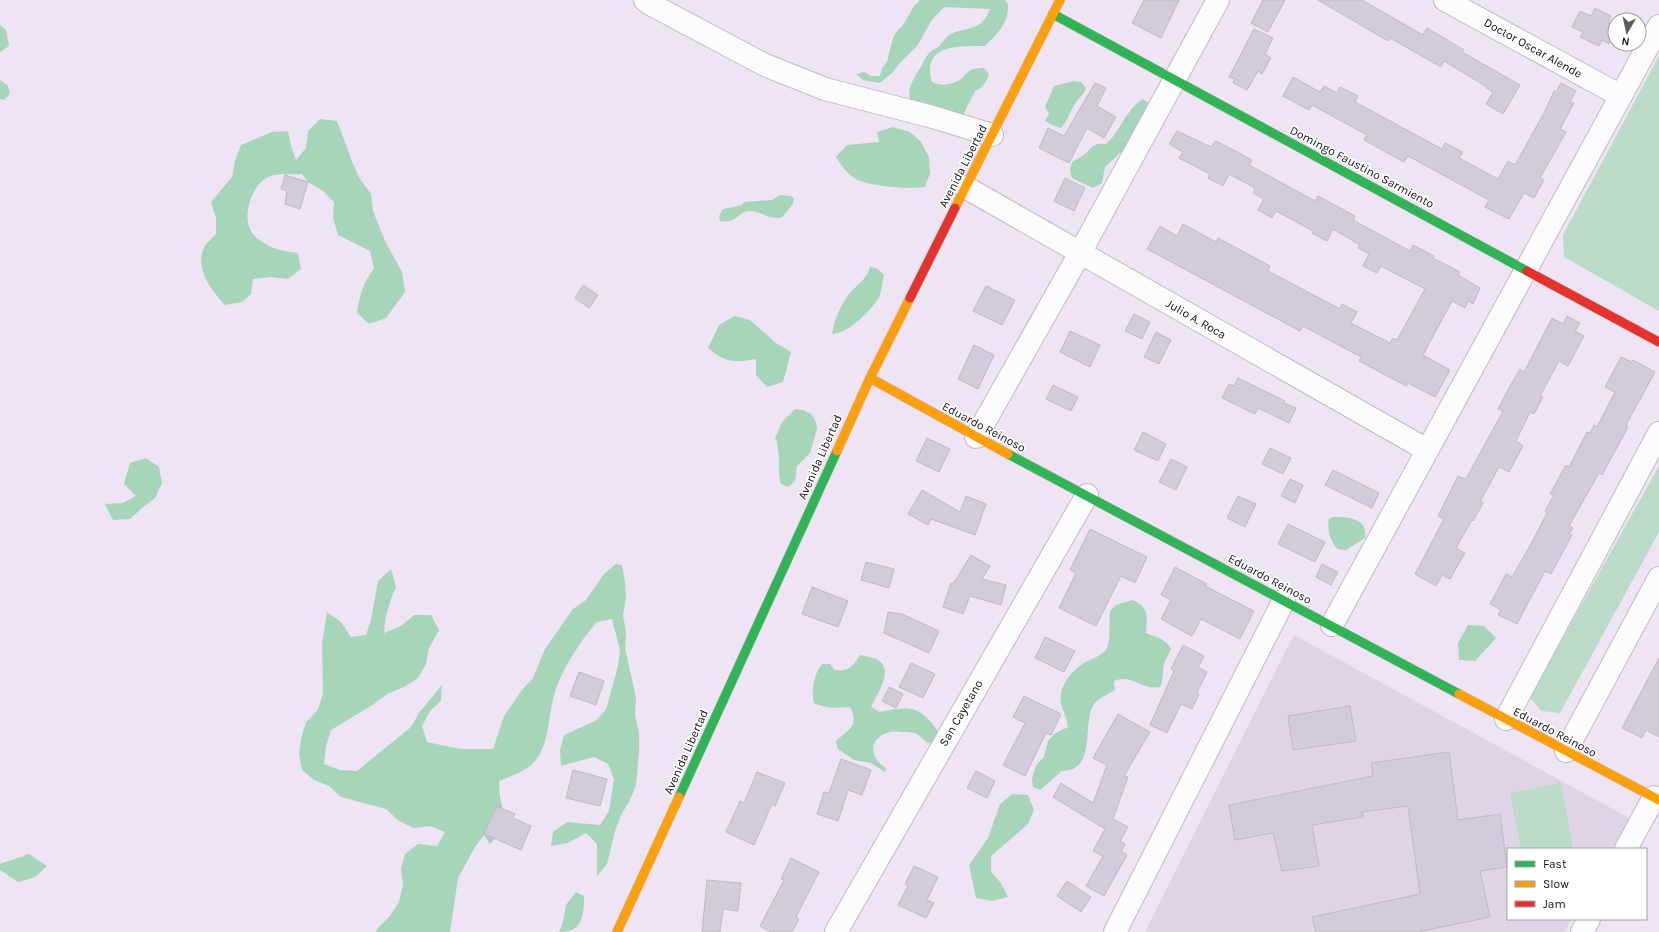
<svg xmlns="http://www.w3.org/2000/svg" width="1659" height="932" font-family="Karla,sans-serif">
<rect width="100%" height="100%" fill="#eee4f4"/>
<path fill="#dfd4e5" d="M1294 635 1633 820 1615 849H1508V919H1572L1564 932H1145Z"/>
<g fill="#badbc7">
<path d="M1659 56V311L1564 257 1563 235Z"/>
<path d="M1659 466V532L1560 713 1541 711 1530 697Z"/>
<path d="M1561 783 1573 849H1521L1510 793Z"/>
</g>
<g fill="#a6d5b9">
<path d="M920 0H1005L1008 4C1009 23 998 33 985 46 959 46 921 44 932 82 942 87 953 85 962 78 966 75 968 70 974 69 977 68 981 68 984 68L989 74C986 82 983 88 975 91L961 119C952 117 922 110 916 106 901 95 915 76 922 65 924 61 926 56 930 52 932 50 936 49 938 47 942 44 944 39 948 36 964 25 981 34 990 9L944 7 932 20 917 46 899 64 893 72 880 83 863 80 856 74 864 72 871 76H880L882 68 887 62 893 38 897 31 903 25 914 6Z"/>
<path d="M0 25 6 30 9 46 0 52Z"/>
<path d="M0 80 8 86 10 94 4 100 0 99Z"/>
<path d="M1074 81 1081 82 1086 88C1084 94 1081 96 1077 101 1070 109 1069 120 1061 128L1052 125 1045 121 1049 114 1045 107 1054 86Z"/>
<path d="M1143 99 1150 104 1135 139 1105 167 1102 183 1093 188 1072 178 1070 170 1072 162C1076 159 1082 157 1086 153 1094 145 1094 143 1106 144 1121 131 1126 109 1143 99Z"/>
<path d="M320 119 337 121 353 164 360 179 371 194 373 211 385 241 402 272 405 292 386 318 369 324 357 313C360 293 363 284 374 268L370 251 338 235 333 218 334 202 323 191 308 182 302 174C292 175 280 173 271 176 252 181 240 219 253 234 264 247 281 251 298 253L301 269 288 279 270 277 253 279 251 294 242 302 225 305C212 291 193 267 205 246 208 241 213 238 216 234V218L211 202 232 177 235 161 241 145 272 132 288 131 291 146 296 160 306 148 308 131Z"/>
<path d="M893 127 910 132 921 142 929 157 930 173 925 187C907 189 877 187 860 181 849 177 842 166 836 157L847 145 879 142 877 132Z"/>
<path d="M780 195 791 196 794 199 793 204 782 217C770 221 760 210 748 211 738 212 737 224 720 221L719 216 723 209 742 205 744 202 772 200Z"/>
<path d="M870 267 878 269 884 275C882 282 882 293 878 299 869 312 849 333 832 334 835 318 840 307 849 294 857 284 867 280 870 267Z"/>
<path d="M735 316 750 320 776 343 791 352 783 382 767 387 756 375V359C733 363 726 363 708 348L719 325Z"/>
<path d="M795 409 803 410 811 414 816 422 817 429 810 453 797 466 795 481 788 487 781 484 779 475V458L777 441 775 438 782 422Z"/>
<path d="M146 458 159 467 162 483 155 498 142 508 130 519 113 520 105 504 123 503 136 496 124 484 130 463Z"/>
<path d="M1333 517C1348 517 1368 518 1365 538L1346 550 1338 549C1330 542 1327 530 1329 519Z"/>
<path d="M616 564 622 565 625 582 626 598 623 615 626 632 625 648 636 698 635 715 639 733V752L636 785 630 800 621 815 615 831 607 864 597 876V844L586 833 568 843 551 846 553 832 567 822 600 825 609 811 614 779 608 764 594 757 561 766 560 750 564 735 595 721 606 710 618 666 620 650 612 619 597 622C581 640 562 669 555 692 547 716 551 753 527 768 518 774 508 777 499 781L500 798 504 814 501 832 490 844 484 835 475 847 458 878 450 932H376L377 929 390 916 399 902 403 885 401 869 405 854 418 844 437 846 445 832 430 826 414 828 399 821 386 809 341 797 329 786 314 780 302 770 299 754 301 739 306 722 318 710 323 693 322 644 327 612 341 622 351 637 366 635 371 620 378 581 391 569 396 587C389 603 385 616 384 633L401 626 414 615H431L439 630 429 648 426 664 418 678 404 687 387 694 374 704 331 730 326 746 324 764 340 770 357 771 411 727 419 713 442 685 441 701 430 711 422 726 427 742 460 749H493L504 716 522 690 533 678 545 649 573 609 586 600 604 574Z"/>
<path d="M1132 600C1150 607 1147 617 1146 633 1157 638 1165 638 1171 649 1169 654 1165 659 1164 664 1162 672 1164 678 1160 687 1143 691 1131 673 1114 681L1115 690C1108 694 1099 698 1094 704 1081 724 1098 770 1062 771L1040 790 1033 787 1032 779 1034 771 1037 764 1044 757 1048 741 1054 734 1068 727C1067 718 1063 711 1061 703 1058 687 1072 670 1084 663 1091 659 1101 656 1106 650 1111 643 1109 621 1110 611L1116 605Z"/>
<path d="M1468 625 1484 626 1496 638 1475 661 1459 660 1458 643Z"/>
<path d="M860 655C865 656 871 657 876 659 896 669 877 693 871 707L880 712C911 705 922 707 940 734L936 741 928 743C924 740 919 735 915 733 912 732 906 732 903 732 899 732 894 731 890 732 868 737 869 758 886 768L885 772 871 763 854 760 838 749 836 741C848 729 860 727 850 707 837 708 827 709 814 703 811 690 814 674 822 664H830L835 670C849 672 853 666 860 655Z"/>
<path d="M1012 794 1028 795 1034 810 1028 824 991 856V872L1001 883 1008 897 992 901 976 898 969 865 988 838 1000 804Z"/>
<path d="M29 854 47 866 35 877 18 882 0 870V864Z"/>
<path d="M576 892 584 896C584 916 583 932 559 932L563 922 566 905Z"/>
</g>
<g fill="#d4cbda" stroke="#c0b9c5">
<path d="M1144 0H1179L1161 38 1132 23Z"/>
<path d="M1263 0H1285L1268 32 1251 23Z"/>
<path d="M1318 0H1362L1423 35 1427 28 1464 50 1462 52 1520 85 1503 114 1486 104 1493 92 1486 88 1487 87 1444 61 1441 67 1390 38 1388 41Z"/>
<path d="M1595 8 1611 16 1608 23 1615 27V32L1609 44 1602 40 1599 46 1580 37 1583 32 1572 27 1580 11 1591 16Z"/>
<path d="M1254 29 1273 38 1265 54 1271 58 1262 74 1258 71 1247 90 1233 83 1235 79 1229 77Z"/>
<path d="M1293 77 1320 92 1324 86 1337 93 1340 87 1358 96 1355 102 1442 149 1445 143 1463 152 1459 158 1498 179 1508 161 1515 165 1545 111 1554 91 1556 92 1561 83 1576 91 1570 102 1574 103 1560 129 1566 132 1540 178 1544 180 1534 198 1524 193 1509 219 1485 207 1489 200 1408 156 1404 162 1364 140 1367 135 1312 105 1309 110 1283 96Z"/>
<path d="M1095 83 1106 88 1097 106 1116 117 1104 138 1087 128 1069 163 1039 148 1048 128 1064 136Z"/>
<path d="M1177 131 1211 147 1215 141 1222 144 1252 160 1249 165 1315 201 1318 196 1355 216 1353 220 1410 251 1413 245 1434 256 1433 258 1460 272 1458 275 1480 288 1473 304 1468 301 1465 308 1452 301 1423 355 1450 370 1435 397 1408 383 1406 386 1359 361 1361 357 1303 326 1300 331 1147 249 1160 226 1177 236 1183 224 1216 242 1218 238 1270 266 1268 271 1340 309 1342 304 1357 312 1351 323 1390 343 1393 338 1397 340 1425 289 1381 266 1377 273 1363 266 1369 254 1358 248 1360 245 1333 229 1327 241 1312 233 1313 231 1276 211 1272 218 1258 210 1264 199 1253 193 1255 188 1229 174 1223 186 1208 178 1210 174 1179 158 1183 152 1169 144Z"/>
<path d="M285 175 308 182 300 209 285 204 287 191 281 189Z"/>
<path d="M1065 178 1085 188 1074 211 1054 201Z"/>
<path d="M583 285 598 295 589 308 575 298Z"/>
<path d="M986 286 1015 300 1002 325 973 311Z"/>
<path d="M1134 314 1150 322 1142 339 1125 331Z"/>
<path d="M1567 316 1580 323 1575 331 1584 336 1568 366 1559 361 1540 396 1543 397 1534 414 1530 412 1516 441 1523 446 1509 472 1499 467 1480 502 1483 503 1473 521 1472 520 1456 548 1465 553 1450 579 1442 575 1436 586 1415 574 1444 519 1438 516 1458 476 1466 479 1503 411 1498 409 1509 388 1520 369 1524 372 1552 318 1563 324Z"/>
<path d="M1070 331 1100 345 1090 367 1060 352Z"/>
<path d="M1156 332 1171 340 1159 364 1144 357Z"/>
<path d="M974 345 994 355 978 389 958 379Z"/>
<path d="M1621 357 1632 362 1633 360 1655 372 1626 425 1628 427 1602 475 1599 473 1569 526 1573 528 1569 534 1572 535 1551 574 1545 571 1517 624 1498 615 1501 610 1490 604 1506 574 1512 577 1531 544 1547 513 1545 511 1554 495 1550 494 1566 465 1569 467 1587 432 1590 433 1594 425 1597 427 1615 392 1605 387Z"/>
<path d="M1238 378 1285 401 1284 403 1296 408 1289 423 1258 408 1255 414 1222 398 1229 384 1234 386Z"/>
<path d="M1053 385 1078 397 1071 411 1046 399Z"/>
<path d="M1143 432 1166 444 1158 461 1134 450Z"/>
<path d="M927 438 950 449 939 472 916 461Z"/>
<path d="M1270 448 1291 458 1283 474 1262 464Z"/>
<path d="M1171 459 1187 467 1176 490 1159 482Z"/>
<path d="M1333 470 1379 493 1372 508 1325 485Z"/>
<path d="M1290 479 1303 485 1295 503 1281 496Z"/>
<path d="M922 490 960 512 966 496 986 504 975 535 931 519 928 525 908 514Z"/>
<path d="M1238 496 1256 504 1245 527 1227 518Z"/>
<path d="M1288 524 1325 542 1315 562 1278 544Z"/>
<path d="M1090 529 1147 557 1135 583 1121 576 1096 626 1059 608 1076 573 1070 570Z"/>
<path d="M971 555 990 566 982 579 1006 585 1001 605 970 596 963 614 943 607 951 583 953 584Z"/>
<path d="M866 562 894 569 889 588 861 580Z"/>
<path d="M1322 564 1338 572 1331 585 1316 577Z"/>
<path d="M1175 567 1207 584 1205 586 1254 611 1240 639 1201 619 1192 636 1161 619 1171 600 1161 595Z"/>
<path d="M812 587 848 601 838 627 802 614Z"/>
<path d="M888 612 902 614 939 631 929 653 884 633Z"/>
<path d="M1045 637 1075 651 1064 672 1035 658Z"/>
<path d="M1183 645 1204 656 1198 667 1207 672 1197 693 1199 694 1192 709 1181 704 1167 733 1150 725 1174 671 1171 669Z"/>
<path d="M1659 658V737L1646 730 1642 738 1622 728Z"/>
<path d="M911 663 935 674 923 698 899 687Z"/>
<path d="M579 672 604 681 596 705 570 696Z"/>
<path d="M889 687 903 694 896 708 882 701Z"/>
<path d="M1024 696 1061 714 1051 735 1046 733 1025 776 1003 765 1025 723 1013 717Z"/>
<path d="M1350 706 1356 741 1293 750 1288 716Z"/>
<path d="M1118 714 1150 732 1124 776 1128 777 1113 819 1128 827 1120 841 1125 844 1121 851 1127 855 1104 896 1086 886 1103 856 1093 851 1105 829 1053 797 1061 783 1093 803 1107 765 1093 758Z"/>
<path d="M1449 752 1458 820 1500 814 1507 867 1480 871 1490 917 1418 932H1316L1312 917 1420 894 1408 806 1362 812 1363 817 1312 825 1319 866 1282 871 1273 833 1235 840 1229 805 1373 776 1371 763Z"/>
<path d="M841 759 871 770 862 795 848 790 838 821 817 814 824 792 829 793Z"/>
<path d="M573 770 607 779 600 806 566 798Z"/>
<path d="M976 771 995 781 987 798 967 788Z"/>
<path d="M757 772 785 783 775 806 772 804 754 845 726 832 740 801 744 803Z"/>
<path d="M497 806 515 814 513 818 531 826 521 850 484 834Z"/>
<path d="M791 858 819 872 796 917 799 919 792 932H771L760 926 784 880 781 879Z"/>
<path d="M914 866 938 877 927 900 934 903 926 918 898 905 908 886 905 884Z"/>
<path d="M707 880 741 883 738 911 723 909 720 932H702Z"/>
<path d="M1067 881 1091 897 1081 912 1057 896Z"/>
</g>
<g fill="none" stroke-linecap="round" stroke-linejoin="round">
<defs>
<g id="street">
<path d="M645 0 652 5 765 65 825 89 933 117 992 135"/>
<path d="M1445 0 1621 96"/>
<path d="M965 187 1427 450"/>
<path d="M976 437 1080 253 1218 0"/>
<path d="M1332 625 1659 26"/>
<path d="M1506 719 1659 433"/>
<path d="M1566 751 1659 578"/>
<path d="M1626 849 1654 797"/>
<path d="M836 932 1087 495"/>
<path d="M1115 932 1284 600"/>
<path d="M1582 932 1589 919"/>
</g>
<g id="fast">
<path d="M1053 14 1527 271"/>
<path d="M1008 454 1459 694"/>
<path d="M679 797 837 451"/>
</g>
<g id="slow">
<path d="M955 208 1060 0"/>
<path d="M870 378 1008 454"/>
<path d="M837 451 870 378 910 298"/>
<path d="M1459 694 1659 800"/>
<path d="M617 932 679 797"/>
</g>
<g id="jam">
<path d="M1527 271 1659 342"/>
<path d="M910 298 955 208"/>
</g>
</defs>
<use href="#street" stroke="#c2bac7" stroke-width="24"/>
<use href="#fast" stroke="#c2bac7" stroke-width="10"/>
<use href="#slow" stroke="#c2bac7" stroke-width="10"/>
<use href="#jam" stroke="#c2bac7" stroke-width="10"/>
<use href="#street" stroke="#fcfbfd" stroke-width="22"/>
<use href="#fast" stroke="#30b455" stroke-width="9"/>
<use href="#slow" stroke="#ff9f0a" stroke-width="9"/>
<use href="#jam" stroke="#e5322d" stroke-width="9"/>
</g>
<g text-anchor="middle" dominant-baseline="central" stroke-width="3.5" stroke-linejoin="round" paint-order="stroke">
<g font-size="12" fill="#140e18" stroke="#fff">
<text transform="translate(1533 48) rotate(29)">Doctor Oscar Alende</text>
<text transform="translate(963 166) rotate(-63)">Avenida Libertad</text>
<text transform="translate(1362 167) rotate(28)">Domingo Faustino Sarmiento</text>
<text transform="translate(1196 319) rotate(30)">Julio A. Roca</text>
<text transform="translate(984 427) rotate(28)">Eduardo Reinoso</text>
<text transform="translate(820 457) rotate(-66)">Avenida Libertad</text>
<text transform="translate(1270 579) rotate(28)">Eduardo Reinoso</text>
<text transform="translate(961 713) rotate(-60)">San Cayetano</text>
<text transform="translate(1555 732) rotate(28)">Eduardo Reinoso</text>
<text transform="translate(686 752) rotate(-66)">Avenida Libertad</text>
</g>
</g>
<rect x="1507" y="848" width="140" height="72" fill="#ffffff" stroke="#a19fa3"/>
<rect x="1515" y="861" width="20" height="6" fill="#30b455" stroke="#a19fa3"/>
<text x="1543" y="868" font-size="12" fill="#140e18">Fast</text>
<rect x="1515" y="881" width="20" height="6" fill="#ff9f0a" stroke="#a19fa3"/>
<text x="1543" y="888" font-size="12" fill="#140e18">Slow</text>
<rect x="1515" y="901" width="20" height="6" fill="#e5322d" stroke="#a19fa3"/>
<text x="1543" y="908" font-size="12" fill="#140e18">Jam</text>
<g transform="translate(1627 32) rotate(189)"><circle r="19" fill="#ffffff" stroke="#a19fa3"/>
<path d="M0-3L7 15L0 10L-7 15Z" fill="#605965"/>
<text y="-6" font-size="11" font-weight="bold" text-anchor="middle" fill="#140e18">N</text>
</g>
</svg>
